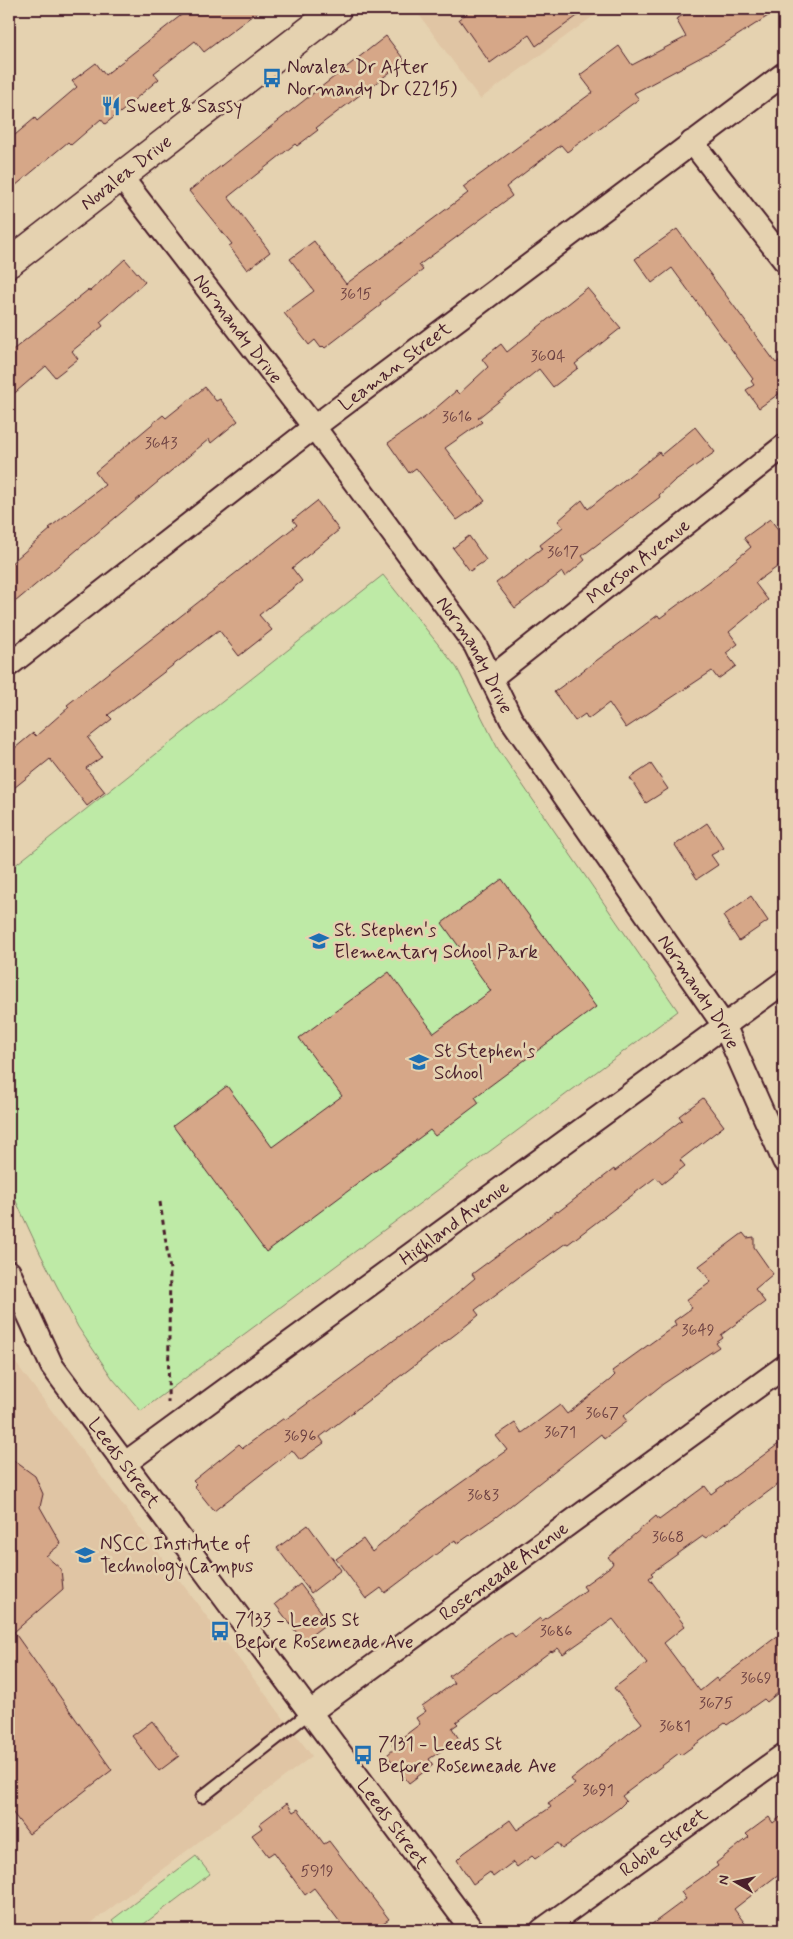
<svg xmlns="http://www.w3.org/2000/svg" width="793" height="1939" font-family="Mynerve,sans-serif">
<rect width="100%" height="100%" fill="#e5d2b0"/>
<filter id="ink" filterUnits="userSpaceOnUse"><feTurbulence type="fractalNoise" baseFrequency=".02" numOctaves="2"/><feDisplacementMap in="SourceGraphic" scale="10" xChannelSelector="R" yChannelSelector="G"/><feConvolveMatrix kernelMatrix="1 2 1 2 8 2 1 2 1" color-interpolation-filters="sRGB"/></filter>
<g filter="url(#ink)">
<g fill="#e0c5a4">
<path d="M415 9H603L480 99Z"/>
<path d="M9 1354 312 1756 82 1930H9Z"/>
</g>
<g fill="#beeaa6" stroke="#848468">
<path d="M383 575 457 668 498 749 678 1011 141 1411 113 1379 78 1327 40 1253 9 1186V870Z"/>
<path d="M196 1856 210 1874 136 1930H120L112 1920Z"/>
</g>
<g fill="#d6a788" stroke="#4a1f2b">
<path d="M189 9H261L204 52 195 41 154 73 159 79 128 105 129 106 105 124 101 119 71 145 68 142 9 191V140L35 118 37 121 77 87 72 81 96 63 105 75Z"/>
<path d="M473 9H587L536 46 529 35 490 63 459 19Z"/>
<path d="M695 9H779L718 48 634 93 639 99 567 152 561 145 506 187 512 196 419 265 423 270 380 303 381 305 325 348 323 346 321 348 315 340 309 345 284 313 314 291 290 259 314 241 346 284 468 193 463 187 593 92 580 75 619 46 632 65 686 37 676 19Z"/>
<path d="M386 36 405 61 316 128 318 130 297 146 295 144 228 197 270 252 247 270 229 246 232 244 189 191Z"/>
<path d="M677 229 776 363 784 357V390L759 408 746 390 754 385 751 381 753 379 672 268 652 283 635 259Z"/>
<path d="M125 259 145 282 100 322 103 326 72 351 78 359 55 377 46 366 9 398V353L88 290 90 291Z"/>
<path d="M587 288 621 328 575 364 578 368 553 387 539 369 478 418 482 422 445 448 485 501 457 520 416 468 409 473 388 443 428 415 456 391 459 394 488 367 482 359 501 344 507 352Z"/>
<path d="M205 387 216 401 220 399 238 421 211 443 209 439 9 607V565L51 529 49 528 105 485 95 472 163 415 166 418Z"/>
<path d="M695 427 715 452 674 481 659 495 660 497 582 556 585 560 565 577 562 572 515 608 496 583 542 548 540 545 563 527 558 521 582 500 588 509 659 452 661 455Z"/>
<path d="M317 501 339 530 292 568 302 581 259 615 272 630 239 656 219 630 108 715 112 719 88 738 102 757 86 768 105 792 87 806 50 759 9 792V753L33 733 36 736 69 707 67 705 297 525 293 520Z"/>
<path d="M770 519 784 537V562L755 583 768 600 729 632 738 644 726 653 736 666 718 679 712 671 626 728 609 703 588 719 585 714 575 721 554 692 658 615 660 618 714 578 751 547 744 538Z"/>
<path d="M469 536 486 560 470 571 453 548Z"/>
<path d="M651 764 668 789 646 803 630 778Z"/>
<path d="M707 823 724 848 711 855 718 865 697 879 675 845Z"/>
<path d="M502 879 596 1007 475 1097 479 1103 435 1136 430 1130 266 1252 173 1126 227 1086 272 1147 342 1096 299 1038 389 972 434 1033 491 991 442 923Z"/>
<path d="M751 896 768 921 739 941 723 916Z"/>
<path d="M703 1098 724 1126 680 1160 685 1166 662 1184 656 1177 568 1244 566 1243 527 1271 475 1310 479 1315 457 1333 320 1437 324 1443 300 1460 292 1450 214 1511 194 1486 196 1484 193 1481 239 1444 243 1448 284 1418 285 1420 445 1303 475 1278 472 1274 557 1211 558 1212 614 1169 615 1171 682 1120 679 1116Z"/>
<path d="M743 1233 747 1238 754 1237V1247L773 1274 755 1289 765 1302 721 1335 723 1338 716 1343 719 1347 663 1384 623 1416 627 1421 604 1439 601 1434 496 1517 457 1544 455 1540 385 1593 381 1588 366 1599 336 1559 363 1539 372 1552 420 1512 507 1450 496 1436 515 1423 522 1433 560 1405 567 1414 610 1380 615 1375 612 1371 676 1325 674 1321 692 1308 686 1300 711 1282 699 1266Z"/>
<path d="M784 1440V1480L706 1538 703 1536 651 1573 653 1575 649 1578 685 1626 664 1643 700 1691 716 1678 718 1681 784 1631V1688L767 1702 764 1699 727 1725 725 1723 681 1755 679 1753 622 1796 626 1801 619 1808 562 1849 558 1843 535 1859 532 1856 517 1867 513 1862 493 1877 490 1872 473 1884 457 1860 464 1853 510 1820 517 1830 551 1807 548 1803 575 1784 571 1779 642 1723 614 1688 647 1663 613 1619 563 1654 558 1648 552 1652 551 1651 456 1722 458 1724 452 1728 459 1739 429 1759 433 1765 409 1783 387 1755 395 1748 392 1745 420 1724 416 1718 426 1711 422 1706 454 1683 449 1676 505 1635 511 1632 515 1637 540 1618 542 1621 586 1590 583 1586 611 1566 613 1563 608 1557 656 1516 659 1520 705 1486 711 1494Z"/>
<path d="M9 1457 35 1476 43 1494 40 1507 61 1544 46 1556 61 1569 63 1589 14 1632 112 1770 29 1834 9 1808Z"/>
<path d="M308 1525 341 1570 311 1593 277 1548Z"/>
<path d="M300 1584 329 1622 303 1641 275 1604Z"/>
<path d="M152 1721 179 1756 159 1771 132 1736Z"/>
<path d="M287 1803 293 1812 298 1809 324 1844 329 1841 389 1919 373 1930H346L314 1888 305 1895 274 1852 268 1856 252 1835 262 1828 259 1824Z"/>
<path d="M784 1814V1870L734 1909 750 1930H644L686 1899 681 1892 718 1866 716 1863 749 1837 746 1834 769 1817 773 1823Z"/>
</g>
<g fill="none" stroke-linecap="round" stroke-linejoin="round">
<defs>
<path id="lane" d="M202 1797 309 1713"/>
<g id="street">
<path d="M692 142 784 260"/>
<path id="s1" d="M122 178 314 427 475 645 511 719 725 1027 784 1161"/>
<path id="s2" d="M9 665 314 427 784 74"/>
<path id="s3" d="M491 678 784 446"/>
<path id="s4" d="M9 1272 52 1366 472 1930"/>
<path id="s5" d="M124 1464 784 982"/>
<path id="s6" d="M309 1713 784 1367"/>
<path id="s7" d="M542 1930 784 1755"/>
</g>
<g id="secondary">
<path id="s8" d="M9 263 337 9"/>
</g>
</defs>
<use href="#lane" stroke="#4a1f2b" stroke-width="15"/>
<use href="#street" stroke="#4a1f2b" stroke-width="26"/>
<use href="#secondary" stroke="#4a1f2b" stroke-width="31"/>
<path stroke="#4a1f2b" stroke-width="3" stroke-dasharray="5 4" stroke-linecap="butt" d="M160 1202 170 1270 168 1403"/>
<use href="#lane" stroke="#e5d2b0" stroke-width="11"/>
<use href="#street" stroke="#e5d2b0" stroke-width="22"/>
<use href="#secondary" stroke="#e5d2b0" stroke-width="28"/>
</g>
</g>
<defs>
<symbol id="bus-bare" viewBox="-9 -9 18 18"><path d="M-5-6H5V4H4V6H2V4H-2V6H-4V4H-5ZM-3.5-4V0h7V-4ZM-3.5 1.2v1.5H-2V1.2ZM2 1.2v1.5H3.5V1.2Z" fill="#1f6fb2" stroke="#e5d2b0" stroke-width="2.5" paint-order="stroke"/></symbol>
<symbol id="restaurant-bare" viewBox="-9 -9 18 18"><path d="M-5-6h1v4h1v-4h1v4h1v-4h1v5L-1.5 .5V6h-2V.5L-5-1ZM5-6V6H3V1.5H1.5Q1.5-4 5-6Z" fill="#1f6fb2" stroke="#e5d2b0" stroke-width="2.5" paint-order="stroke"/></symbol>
<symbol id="school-bare" viewBox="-9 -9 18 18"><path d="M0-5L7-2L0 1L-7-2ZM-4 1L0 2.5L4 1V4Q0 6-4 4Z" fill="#1f6fb2" stroke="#e5d2b0" stroke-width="2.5" paint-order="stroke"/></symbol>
<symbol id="university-bare" viewBox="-9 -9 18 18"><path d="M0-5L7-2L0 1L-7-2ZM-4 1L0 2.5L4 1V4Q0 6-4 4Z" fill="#1f6fb2" stroke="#e5d2b0" stroke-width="2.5" paint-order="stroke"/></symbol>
</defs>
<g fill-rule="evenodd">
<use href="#bus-bare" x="258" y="64" width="28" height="28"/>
<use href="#restaurant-bare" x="97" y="92" width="28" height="28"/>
<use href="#school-bare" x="305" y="927" width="28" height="28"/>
<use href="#school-bare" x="405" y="1048" width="28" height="28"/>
<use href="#university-bare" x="71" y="1541" width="28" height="28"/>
<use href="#bus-bare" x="206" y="1617" width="28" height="28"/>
<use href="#bus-bare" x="349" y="1741" width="28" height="28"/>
</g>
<g text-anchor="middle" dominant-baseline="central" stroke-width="5" stroke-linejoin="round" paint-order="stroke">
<g font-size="16" fill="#6d4142">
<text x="356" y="294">3615</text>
<text x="548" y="356">3604</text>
<text x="457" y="417">3616</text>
<text x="161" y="443">3643</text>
<text x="563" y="552">3617</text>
<text x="698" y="1330">3649</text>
<text x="602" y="1413">3667</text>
<text x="560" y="1432">3671</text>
<text x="300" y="1436">3696</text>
<text x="483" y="1495">3683</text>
<text x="668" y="1537">3668</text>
<text x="556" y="1631">3686</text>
<text x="756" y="1678">3669</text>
<text x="716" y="1703">3675</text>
<text x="675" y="1726">3681</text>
<text x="598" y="1790">3691</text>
<text x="317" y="1871">5919</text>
</g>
<g font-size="19" fill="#4a1f2b" stroke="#e5d2b0" text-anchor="start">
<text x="287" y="67">Novalea Dr After<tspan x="287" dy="22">Normandy Dr (2215)</tspan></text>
<text x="126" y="106">Sweet &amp; Sassy</text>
<text x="334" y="930">St. Stephen's<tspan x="334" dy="22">Elementary School Park</tspan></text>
<text x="434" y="1051">St Stephen's<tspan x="434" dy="22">School</tspan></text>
<text x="100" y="1544">NSCC Institute of<tspan x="100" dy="22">Technology Campus</tspan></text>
<text x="235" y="1620">7133 - Leeds St<tspan x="235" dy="22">Before Rosemeade Ave</tspan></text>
<text x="378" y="1744">7131 - Leeds St<tspan x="378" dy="22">Before Rosemeade Ave</tspan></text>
</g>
<g font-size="19" fill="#4a1f2b" stroke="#e5d2b0">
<text stroke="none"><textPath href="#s8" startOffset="148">Novalea Drive</textPath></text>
<text stroke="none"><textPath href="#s1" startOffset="190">Normandy Drive</textPath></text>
<text stroke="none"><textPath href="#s2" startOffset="488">Leaman Street</textPath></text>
<text stroke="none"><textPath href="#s3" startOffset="188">Merson Avenue</textPath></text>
<text stroke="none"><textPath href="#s1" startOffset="594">Normandy Drive</textPath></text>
<text stroke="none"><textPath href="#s1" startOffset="999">Normandy Drive</textPath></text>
<text stroke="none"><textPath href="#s5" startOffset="409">Highland Avenue</textPath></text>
<text stroke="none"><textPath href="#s4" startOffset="224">Leeds Street</textPath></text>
<text stroke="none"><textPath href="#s6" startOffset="241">Rosemeade Avenue</textPath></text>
<text stroke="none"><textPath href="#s4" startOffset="674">Leeds Street</textPath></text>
<text stroke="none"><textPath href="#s7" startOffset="150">Robie Street</textPath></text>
</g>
</g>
<rect width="793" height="1939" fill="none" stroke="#e5d2b0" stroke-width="30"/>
<rect x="15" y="15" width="763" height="1909" fill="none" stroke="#4a1f2b" stroke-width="2" filter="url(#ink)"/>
<g transform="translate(736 1882) rotate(279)" stroke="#e5d2b0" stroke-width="4" paint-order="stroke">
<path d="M0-4L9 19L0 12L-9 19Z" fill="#4a1f2b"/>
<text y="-8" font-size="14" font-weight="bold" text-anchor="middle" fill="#4a1f2b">N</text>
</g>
</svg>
